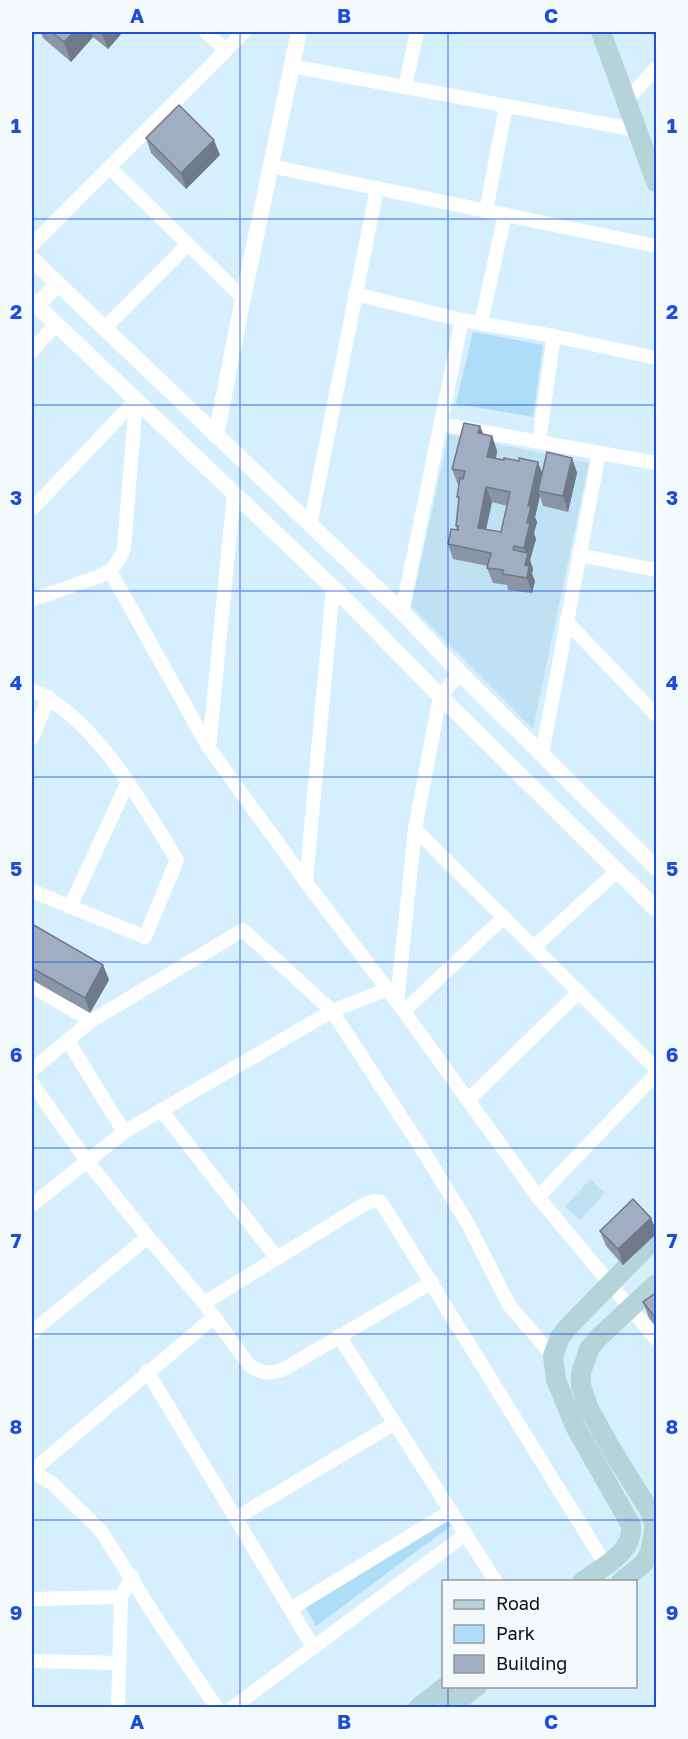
<svg xmlns="http://www.w3.org/2000/svg" width="688" height="1739" font-family="'Golos Text',sans-serif">
<rect width="100%" height="100%" fill="#d5efff"/>
<g fill="#c0e1f4">
<path d="M449 434 589 463 533 729 411 606Z"/>
<path d="M590 1179 605 1193 580 1220 565 1207Z"/>
</g>
<g fill="#aeddf8">
<path d="M473 332 543 345 533 417 456 404Z"/>
<path d="M447 1517 452 1525 316 1626 304 1604Z"/>
</g>
<g fill="none" stroke-linecap="round" stroke-linejoin="round">
<g stroke="#fff" stroke-width="14">
<path d="M206 32 226 50"/>
<path d="M291 66 638 130"/>
<path d="M405 87 417 32"/>
<path d="M626 101 656 68"/>
<path d="M270 166 656 246"/>
<path d="M109 167 243 298"/>
<path d="M486 211 506 106"/>
<path d="M32 245 244 32"/>
<path d="M355 294 462 320 554 336 656 358"/>
<path d="M481 323 505 214"/>
<path d="M104 329 188 244"/>
<path d="M32 351 56 324"/>
<path d="M440 424 656 463"/>
<path d="M539 441 554 336"/>
<path d="M32 509 136 400"/>
<path d="M310 525 377 188"/>
<path d="M579 555 656 570"/>
<path d="M110 571 209 748 306 882 397 1002 538 1197 656 1339"/>
<path d="M32 600 103 575C114 569 120 560 124 548L136 400"/>
<path d="M402 612 462 320"/>
<path d="M566 621 656 715"/>
<path d="M32 690C96 718 141 802 177 860L145 937 32 891"/>
<path d="M32 738 49 697"/>
<path d="M209 748 234 493"/>
<path d="M542 754 599 453"/>
<path d="M415 829 656 1069"/>
<path d="M306 882 333 588"/>
<path d="M70 907 128 782"/>
<path d="M534 947 617 871"/>
<path d="M32 986 91 1021"/>
<path d="M397 1002 415 829 440 696 460 673"/>
<path d="M404 1011 504 917"/>
<path d="M68 1041 124 1132"/>
<path d="M32 1070 91 1021 243 930 332 1011 422 1149 468 1224 509 1305 553 1356"/>
<path d="M32 1083 87 1161 148 1237 32 1332"/>
<path d="M468 1100 579 992"/>
<path d="M161 1110 277 1258"/>
<path d="M538 1197 656 1074"/>
<path d="M32 1205 124 1132 332 1011 388 989"/>
<path d="M148 1237 204 1303 248 1364C260 1374 271 1375 286 1368L432 1282"/>
<path d="M204 1303 363 1205 373 1201 381 1202 605 1564"/>
<path d="M339 1336 496 1582"/>
<path d="M147 1371 313 1647"/>
<path d="M32 1471 53 1484 101 1531 162 1627 217 1708"/>
<path d="M32 1471 214 1317"/>
<path d="M236 1518 395 1423"/>
<path d="M32 1599 121 1597"/>
<path d="M290 1609 451 1511"/>
<path d="M32 1661 120 1663"/>
<path d="M118 1708 121 1597 132 1576"/>
<path d="M232 1708 466 1534"/>
</g>
<g stroke="#fff" stroke-width="16">
<path d="M32 259 402 612 460 673 656 868"/>
<path d="M32 301 346 600 440 696 656 909"/>
<path d="M37 306 57 284"/>
<path d="M216 436 243 298 299 32"/>
</g>
<g stroke="#b5d4da" stroke-width="20">
<path d="M601 32 656 182"/>
<path d="M582 1582C602 1567 634 1553 631 1525L575 1426 556 1380 553 1356 560 1337 571 1324 656 1237"/>
<path d="M621 1582 643 1564 650 1553 655 1526 651 1513 613 1452 589 1409 581 1386V1373L589 1349 598 1338 656 1284"/>
<path d="M418 1708 446 1686"/>
<path d="M449 1708 477 1686"/>
</g>
</g>
<g fill="#8a95a7" fill-rule="evenodd">
<path d="M41 32H122V33L108 49 93 37 71 62 43 38Z"/>
<path d="M146 138 220 155 186 189 151 153Z"/>
<path d="M480 426 483 434 492 436 497 451 496 459 542 472 572 458 577 473 568 512 543 506 540 496 535 517 537 522 534 533 536 539 530 560 533 569 532 574 535 581 532 593 508 590 507 585 493 583 487 568 488 566 453 559 448 544 457 530 456 526 459 501 457 497 459 485H458L452 469ZM492 502 507 506 501 532 486 529Z"/>
<path d="M32 924 103 965 109 980 90 1013 32 980Z"/>
<path d="M651 1218 657 1233 623 1265 606 1246 600 1231Z"/>
<path d="M657 1292V1328L649 1318 643 1302Z"/>
</g>
<g fill="#707988">
<path d="M74 32H91L93 37 71 62 64 42Z"/>
<path d="M101 32H122V33L108 49Z"/>
<path d="M214 140 220 155 186 189 181 173Z"/>
<path d="M480 426 486 441 478 433Z"/>
<path d="M492 436 497 451 493 472 487 457Z"/>
<path d="M572 458 577 473 568 512 563 496Z"/>
<path d="M538 462 544 478 538 491 540 496 535 517 537 522 534 533 536 539 530 560 533 569 532 574 535 581 532 593 527 578 525 565 527 556 524 548 528 506Z"/>
<path d="M486 487 492 502 483 543 478 528Z"/>
<path d="M103 965 109 980 90 1013 85 998Z"/>
<path d="M651 1218 657 1233 623 1265 618 1249Z"/>
</g>
<g fill="#a0adc2" stroke="#707988" stroke-width="1.5" fill-rule="evenodd">
<path d="M52 32H74L64 42Z"/>
<path d="M179 105 214 140 181 173 146 138Z"/>
<path d="M464 423 480 426 478 433 492 436 487 457 504 460V458L519 461V458L538 462 528 506H531L527 523H530L524 548 514 546 513 550 528 553 525 565 529 566 527 578 503 574V570L487 568 491 553 448 544 451 529 458 530V526H456L459 497H457L460 478 463 479 465 471 452 469ZM486 487 510 492 501 532 478 528Z"/>
<path d="M547 452 572 458 563 496 538 491Z"/>
<path d="M32 924 103 965 85 998 32 968Z"/>
<path d="M633 1199 651 1218 618 1249 600 1231Z"/>
<path d="M657 1292V1320L643 1302Z"/>
</g>
<path fill="none" stroke="#1d4ed8" stroke-width="1.5" stroke-opacity="0.55" d="M240 32V1708M448 32V1582M32 219H656M32 405H656M32 591H656M32 777H656M32 962H656M32 1148H656M32 1334H656M32 1520H656M448 1686V1708"/>
<rect width="688" height="1739" fill="none" stroke="#f4f9fc" stroke-width="66"/>
<rect x="442" y="1580" width="195" height="108" fill="#f4f9fc" stroke="#959b9f" stroke-width="1.5"/>
<rect x="454" y="1600" width="30" height="9" fill="#b5d4da" stroke="#959b9f" stroke-width="1.5"/>
<text x="496" y="1610" font-size="18" fill="#060f14">Road</text>
<rect x="454" y="1625" width="30" height="18" fill="#aeddf8" stroke="#959b9f" stroke-width="1.5"/>
<text x="496" y="1640" font-size="18" fill="#060f14">Park</text>
<rect x="454" y="1655" width="30" height="18" fill="#a0adc2" stroke="#959b9f" stroke-width="1.5"/>
<text x="496" y="1670" font-size="18" fill="#060f14">Building</text>
<rect x="33" y="33" width="622" height="1673" fill="none" stroke="#1d4ed8" stroke-width="2"/>
<g font-size="20" text-anchor="middle" font-weight="bold" fill="#1d4ed8">
<text x="137" y="23">A</text>
<text x="344" y="23">B</text>
<text x="551" y="23">C</text>
<text x="16" y="133">1</text>
<text x="672" y="133">1</text>
<text x="16" y="319">2</text>
<text x="672" y="319">2</text>
<text x="16" y="505">3</text>
<text x="672" y="505">3</text>
<text x="16" y="690">4</text>
<text x="672" y="690">4</text>
<text x="16" y="876">5</text>
<text x="672" y="876">5</text>
<text x="16" y="1062">6</text>
<text x="672" y="1062">6</text>
<text x="16" y="1248">7</text>
<text x="672" y="1248">7</text>
<text x="16" y="1434">8</text>
<text x="672" y="1434">8</text>
<text x="16" y="1620">9</text>
<text x="672" y="1620">9</text>
<text x="137" y="1729">A</text>
<text x="344" y="1729">B</text>
<text x="551" y="1729">C</text>
</g>
</svg>
